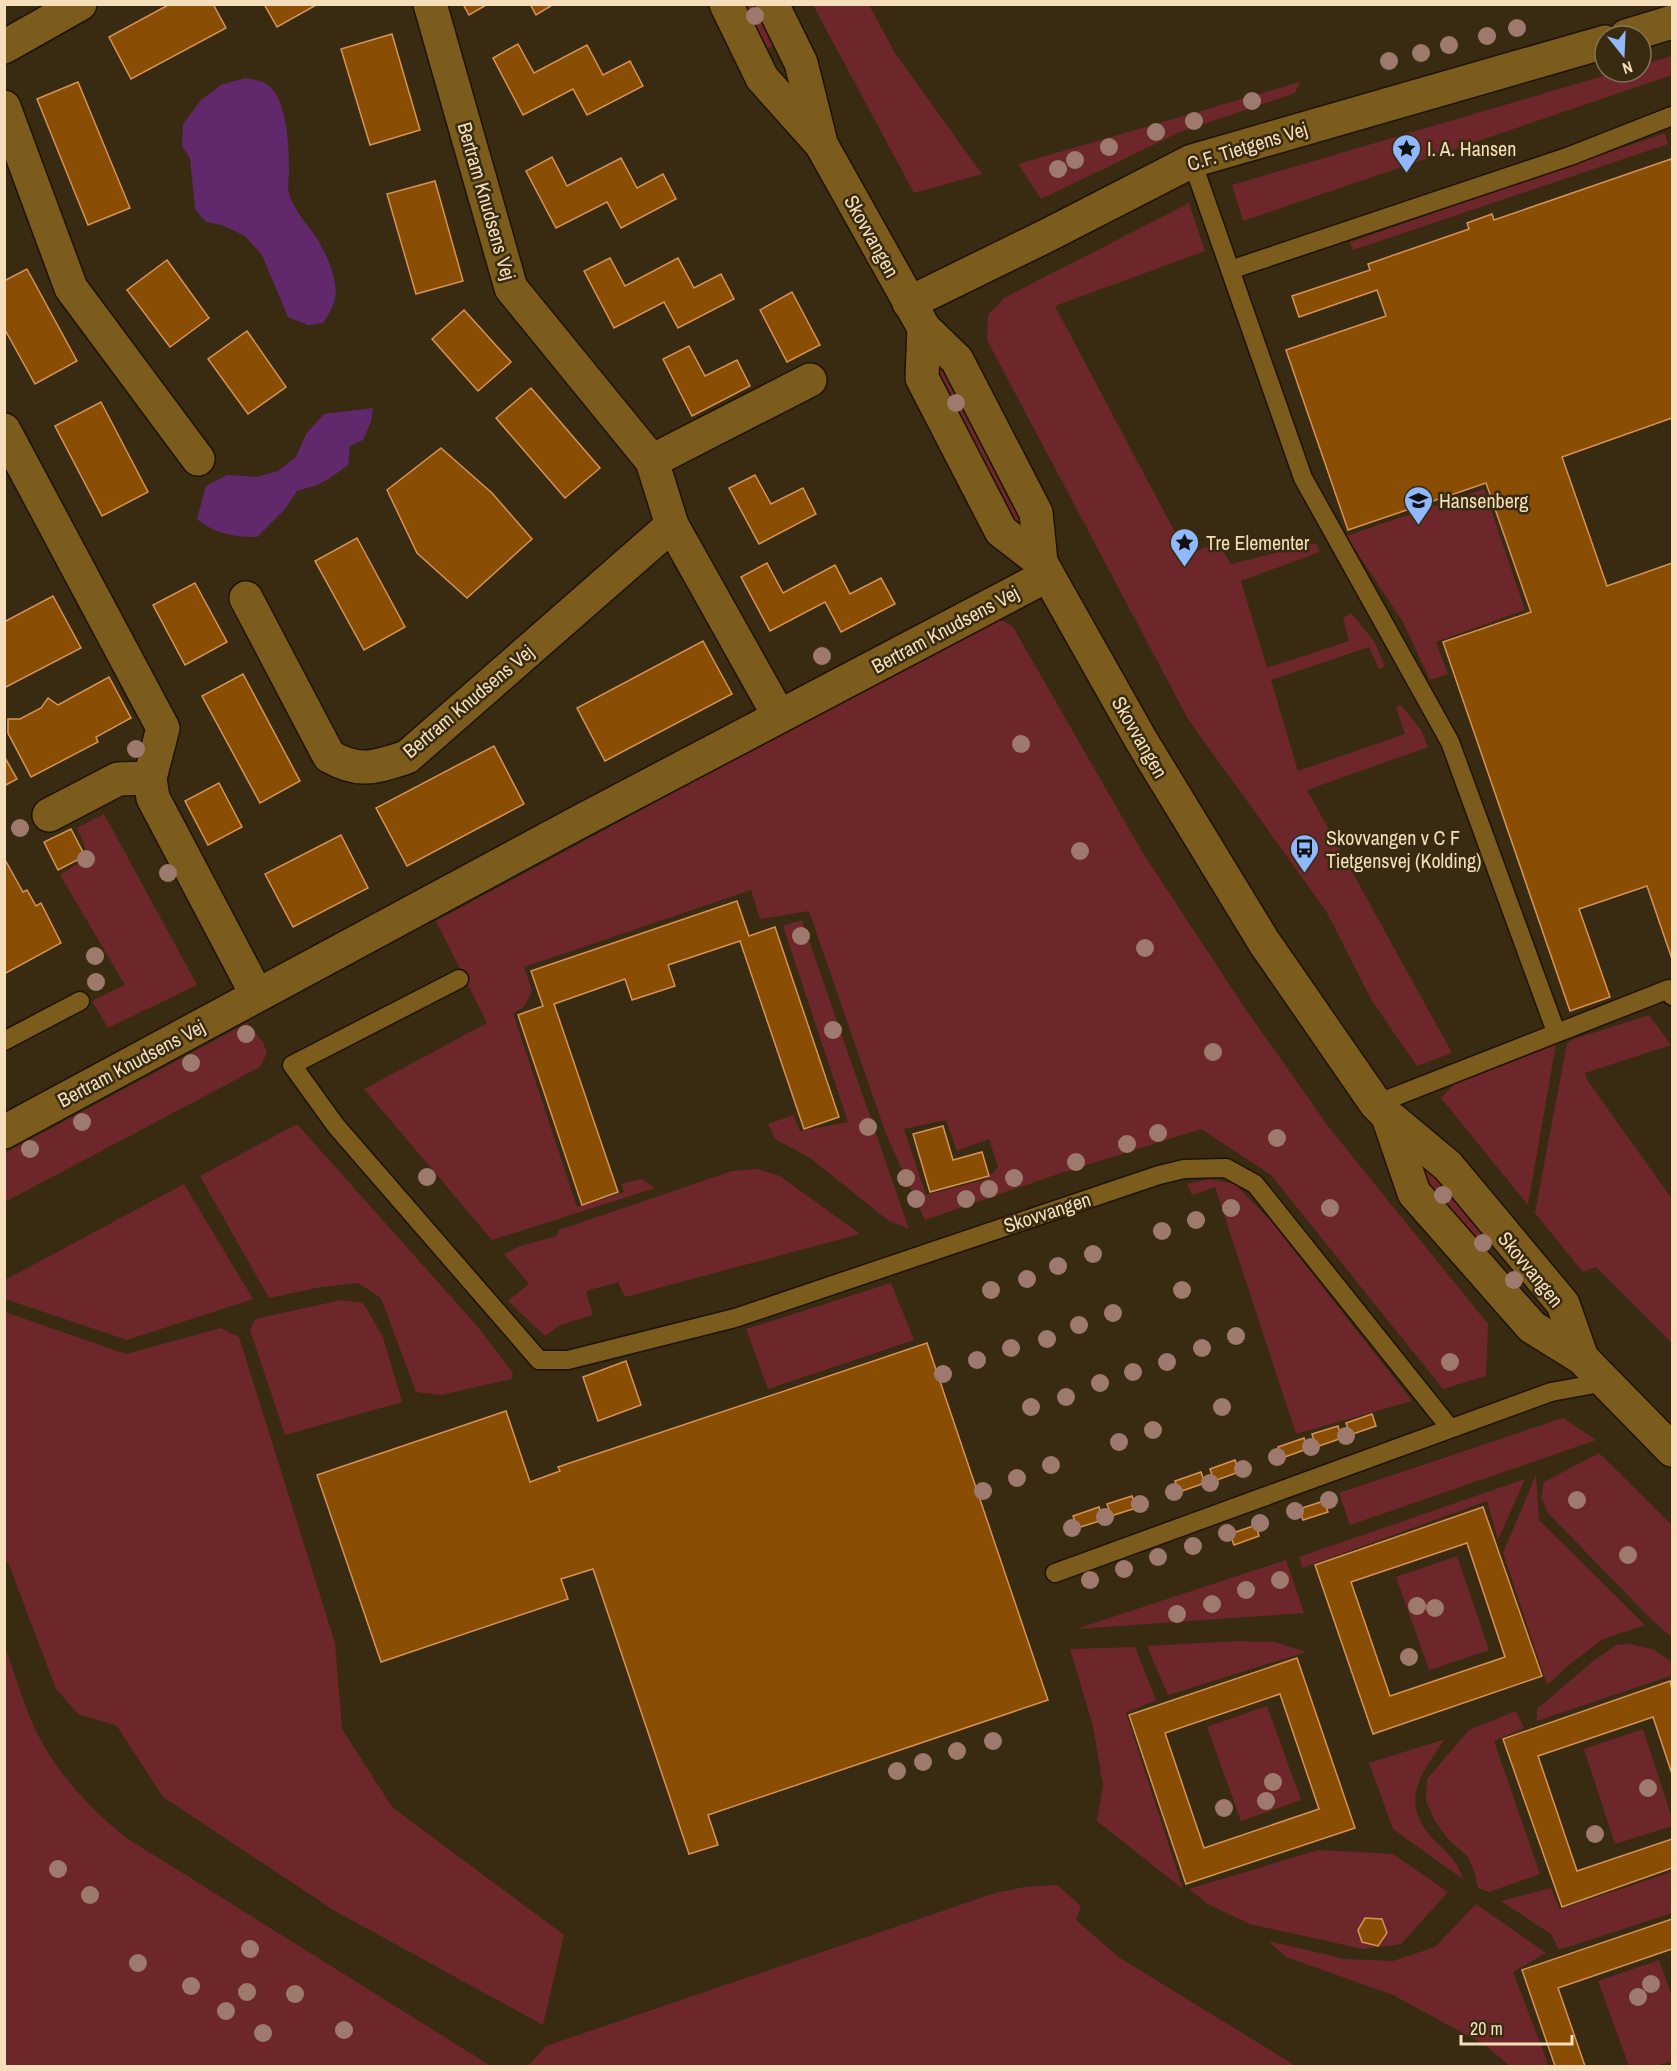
<svg xmlns="http://www.w3.org/2000/svg" width="1677" height="2071" font-family="'Archivo Narrow',sans-serif">
<rect width="100%" height="100%" fill="#382b11"/>
<g fill="#6d272a" fill-rule="evenodd">
<path d="M736 5H759L779 43 767 49 747 25Z"/>
<path d="M813 5H869L895 53 982 174 914 193Z"/>
<path d="M1672 56V75L1243 221 1232 185 1617 72H1641V65Z"/>
<path d="M1300 82 1295 93 1180 132 1041 199 1018 164Z"/>
<path d="M1665 133 1668 144 1353 250 1350 242Z"/>
<path d="M1189 203 1205 251 1055 306 1187 555 1218 542 1231 564 1316 543 1320 552 1241 581 1267 668 1349 641 1343 618 1351 613 1374 641 1385 667 1379 669 1369 647 1271 680 1298 771 1405 734 1396 707 1401 705 1421 730 1428 747 1307 790 1452 1053 1417 1066 1372 1001 1326 911 1188 719 987 340 988 315 1004 298Z"/>
<path d="M947 364 1025 528 1012 534 933 370Z"/>
<path d="M1484 489 1525 610 1436 642 1448 674 1430 680 1403 622 1346 536Z"/>
<path d="M993 620 1004 621 1013 627 1141 850 1246 1010 1331 1130 1488 1324 1486 1376 1443 1389 1271 1175 1201 1129 1055 1175 925 1220 886 1134 809 911 760 919 751 890 524 967 532 991 524 1007 513 1013 577 1207 624 1192 621 1184 642 1179 655 1188 492 1240 364 1089 487 1023 436 921ZM946 1120 957 1151 989 1139 998 1167 987 1179 926 1195 904 1129Z"/>
<path d="M104 814 197 985 108 1028 92 1001 125 985 60 875 89 856 77 828Z"/>
<path d="M802 920 909 1229 889 1221 810 1158 775 1139 768 1124 793 1115 800 1131 848 1122 783 926Z"/>
<path d="M1649 1015 1671 1045 1585 1073 1587 1080 1672 1199V1343L1596 1267 1583 1272 1535 1213 1567 1043 1574 1039Z"/>
<path d="M247 1023 263 1042 267 1053 260 1067 5 1202V1153Z"/>
<path d="M1556 1044 1528 1205 1441 1098 1456 1082Z"/>
<path d="M297 1124 477 1326 513 1373 511 1379 441 1395 416 1392 381 1298 358 1283 321 1287 269 1298 200 1176Z"/>
<path d="M1433 1167 1492 1243 1480 1253 1421 1174Z"/>
<path d="M757 1169 780 1176 860 1234 625 1297 618 1282 586 1291 593 1315 560 1325 545 1336 508 1301 529 1284 504 1254 520 1246 557 1236 559 1230 732 1171Z"/>
<path d="M1210 1179 1235 1184 1270 1220 1412 1401 1296 1434 1215 1187 1192 1195 1187 1184Z"/>
<path d="M184 1184 253 1299 127 1340 5 1299V1280Z"/>
<path d="M891 1283 914 1340 768 1389 746 1329Z"/>
<path d="M341 1300 363 1303 383 1337 402 1402 285 1435 250 1330 255 1319Z"/>
<path d="M5 1312 126 1354 221 1328 239 1337 335 1643 342 1729 392 1807 564 1935 543 2025 335 1911 163 1797 117 1726 78 1714 56 1689 8 1562H5Z"/>
<path d="M1563 1418 1596 1440 1350 1525 1339 1493Z"/>
<path d="M1599 1453 1672 1525V1638L1646 1614 1548 1513 1541 1497 1544 1482Z"/>
<path d="M1536 1475 1539 1520 1645 1625 1603 1639 1569 1665 1547 1685 1503 1553Z"/>
<path d="M1525 1479 1498 1540 1487 1501 1302 1568 1299 1557Z"/>
<path d="M1457 1556 1489 1650 1429 1670 1396 1577Z"/>
<path d="M1286 1560 1304 1613 1076 1629Z"/>
<path d="M1237 1641 1275 1642 1306 1652 1168 1695 1147 1646Z"/>
<path d="M1629 1644 1652 1649 1672 1662V1681L1670 1676 1537 1721V1709L1592 1662 1616 1645Z"/>
<path d="M4 1645C15 1673 23 1704 36 1731 57 1774 89 1807 125 1837L491 2066H5Z"/>
<path d="M1135 1647 1156 1700 1126 1713 1183 1889 1097 1821 1103 1785 1093 1726 1070 1649Z"/>
<path d="M1267 1706 1301 1800 1241 1821 1207 1727Z"/>
<path d="M1516 1711 1524 1728 1494 1741 1540 1874 1489 1892 1478 1888 1474 1871 1468 1857 1447 1838 1435 1821 1426 1801 1427 1779 1469 1730Z"/>
<path d="M1643 1729 1672 1819V1826L1615 1844 1584 1749Z"/>
<path d="M1445 1739C1420 1776 1397 1802 1436 1842 1449 1855 1457 1860 1463 1879L1393 1829 1369 1763Z"/>
<path d="M1318 1850 1393 1854 1448 1892 1401 1944 1363 1949 1249 1924 1208 1904 1189 1889Z"/>
<path d="M1672 1872V1913L1559 1950 1551 1934 1501 1901 1551 1888 1560 1909Z"/>
<path d="M1057 1885 1081 1906 1076 1920 1120 1958 1296 2066H528L546 2046 995 1893 1024 1887Z"/>
<path d="M1476 1904 1546 1953 1513 1972 1549 2066H1510L1485 2045 1393 1995 1286 1957 1268 1941 1345 1959 1393 1961 1435 1947Z"/>
<path d="M1659 1960 1672 1997V2061L1656 2066H1629L1598 1981Z"/>
</g>
<g fill="#61296c">
<path d="M245 78C250 79 258 80 263 82 288 93 289 148 289 171 289 179 287 187 289 194 294 209 302 218 311 230 323 245 339 279 335 298 333 308 328 315 323 323L308 325 288 317 262 255 245 236 222 225 206 222 195 209 190 158 182 146 183 124 201 100 221 85Z"/>
<path d="M373 408 371 422 363 440 350 446 348 465 330 478 317 485 297 491 285 509 257 537C234 537 215 534 197 519L206 486 227 475 256 477 278 471 296 457 306 434 324 414Z"/>
</g>
<g fill="#894d04" stroke="#d59359" stroke-width="1.5" fill-rule="evenodd">
<path d="M170 4H213L226 28 131 79 109 37Z"/>
<path d="M264 4H318L277 27Z"/>
<path d="M463 4H488L469 15Z"/>
<path d="M530 4H554L536 15Z"/>
<path d="M392 34 420 130 370 145 341 49Z"/>
<path d="M518 44 534 73 587 45 603 75 630 61 643 86 587 115 573 89 523 115 493 58Z"/>
<path d="M78 82 130 208 88 225 37 99Z"/>
<path d="M552 157 567 186 621 158 637 188 663 174 676 199 621 228 607 202 556 228 526 171Z"/>
<path d="M1671 159 1672 163V418L1562 457 1607 586 1672 563V959L1647 886 1579 909 1610 997 1570 1011 1443 642 1531 612 1486 483 1348 530 1286 350 1386 316 1377 290 1299 317 1292 296 1370 270 1368 264 1469 229 1467 223 1492 214 1494 220Z"/>
<path d="M435 181 463 281 416 294 387 194Z"/>
<path d="M610 258 625 286 678 258 694 288 721 274 734 299 678 328 664 302 614 328 584 271Z"/>
<path d="M167 260 209 318 170 347 127 290Z"/>
<path d="M27 269 77 361 35 384 4 328V281Z"/>
<path d="M792 292 820 345 787 362 760 310Z"/>
<path d="M464 310 511 362 478 391 432 339Z"/>
<path d="M247 331 286 387 248 414 208 359Z"/>
<path d="M689 346 705 376 737 360 750 386 692 416 663 359Z"/>
<path d="M531 388 600 468 565 498 496 418Z"/>
<path d="M101 402 148 492 102 516 55 426Z"/>
<path d="M441 448 492 493 532 539 467 598 417 553 387 490Z"/>
<path d="M755 475 771 504 803 488 816 514 759 544 729 488Z"/>
<path d="M357 538 405 627 364 650 315 561Z"/>
<path d="M767 563 783 593 835 565 850 594 881 578 895 604 841 632 825 602 770 631 741 577Z"/>
<path d="M195 583 227 642 185 665 153 605Z"/>
<path d="M53 596 81 648 4 688V622Z"/>
<path d="M703 641 732 694 605 761 577 708Z"/>
<path d="M243 674 300 781 260 803 202 696Z"/>
<path d="M109 677 131 718 96 737 98 742 31 777 8 733V719H20L41 708 48 698 58 705Z"/>
<path d="M494 746 524 804 407 866 376 808Z"/>
<path d="M4 756 17 779 4 786Z"/>
<path d="M219 783 242 827 208 845 185 801Z"/>
<path d="M71 829 85 856 58 870 44 842Z"/>
<path d="M341 835 368 888 293 927 265 874Z"/>
<path d="M4 858 23 892 27 890 36 906 41 903 61 943 4 974Z"/>
<path d="M737 901 749 936 775 927 839 1117 804 1129 740 941 668 965 675 986 632 1000 625 979 554 1004 618 1192 582 1205 518 1015 543 1006 531 971Z"/>
<path d="M943 1126 953 1160 982 1152 989 1176 930 1192 913 1134Z"/>
<path d="M927 1343 1048 1700 708 1815 718 1845 689 1854 593 1569 561 1579 568 1599 381 1662 317 1475 506 1411 530 1482 560 1471 558 1467Z"/>
<path d="M626 1361 641 1405 598 1421 583 1377Z"/>
<path d="M1372 1414 1376 1426 1350 1435 1346 1423Z"/>
<path d="M1338 1426 1342 1438 1316 1447 1312 1434Z"/>
<path d="M1304 1438 1307 1449 1282 1458 1278 1447Z"/>
<path d="M1235 1460 1239 1472 1214 1481 1210 1469Z"/>
<path d="M1201 1472 1205 1483 1179 1492 1175 1481Z"/>
<path d="M1132 1496 1136 1508 1111 1516 1107 1504Z"/>
<path d="M1324 1501 1328 1512 1303 1520 1299 1509Z"/>
<path d="M1099 1507 1103 1520 1077 1528 1073 1516Z"/>
<path d="M1483 1507 1542 1676 1373 1734 1315 1565ZM1467 1543 1505 1657 1390 1696 1351 1582Z"/>
<path d="M1256 1525 1259 1536 1234 1545 1230 1534Z"/>
<path d="M1297 1658 1355 1828 1186 1884 1129 1715ZM1280 1694 1319 1809 1204 1848 1165 1733Z"/>
<path d="M1670 1681 1672 1690V1774L1653 1717 1538 1756 1577 1871 1672 1839V1868L1562 1907 1503 1739Z"/>
<path d="M1365 1918 1382 1919 1387 1933 1378 1946 1362 1942 1358 1930Z"/>
<path d="M1672 1919V1949L1558 1988 1585 2066H1555L1522 1970Z"/>
</g>
<g fill="none" stroke-linecap="round" stroke-linejoin="round">
<defs>
<g id="service">
<path d="M1192 161 1303 478 1450 742 1556 1032"/>
<path d="M1230 270 1570 156 1672 116"/>
<path d="M459 979 292 1065 336 1126 539 1360H568L735 1318 1159 1175 1184 1169 1226 1168 1255 1184 1450 1428"/>
<path d="M4 1041 80 1001"/>
<path d="M1376 1104 1669 989 1672 996"/>
<path d="M1055 1573 1551 1392 1606 1382"/>
</g>
<g id="minor">
<path d="M430 4 511 288 652 461 672 525 779 716"/>
<path d="M4 47 80 4"/>
<path d="M4 107 71 288 198 459"/>
<path d="M4 430 163 728 150 778 153 798 257 995"/>
<path d="M652 461 810 380"/>
<path d="M246 598 329 756C360 774 375 767 407 757L672 525"/>
<path d="M49 815 118 779 150 778"/>
<path d="M4 1132 579 822 1048 575"/>
</g>
<g id="tertiary">
<path d="M726 4 762 78 821 144 924 328 957 360 1036 513 1041 562 1048 575 1141 740 1264 942 1376 1104 1387 1115 1448 1166 1563 1304 1582 1358"/>
<path d="M772 4 801 63 820 139"/>
<path d="M1626 36 1672 22"/>
<path d="M909 303 1048 235 1192 161 1605 42"/>
<path d="M924 328 922 378 1001 531 1041 562"/>
<path d="M1388 1117 1414 1193 1532 1327 1582 1358 1672 1450"/>
</g>
</defs>
<use href="#service" stroke="#1f1300" stroke-width="21"/>
<use href="#minor" stroke="#1f1300" stroke-width="36"/>
<use href="#tertiary" stroke="#1f1300" stroke-width="36"/>
<use href="#service" stroke="#7b5c1d" stroke-width="18"/>
<use href="#minor" stroke="#7b5c1d" stroke-width="33"/>
<use href="#tertiary" stroke="#7b5c1d" stroke-width="33"/>
</g>
<g fill="#9d7a6d">
<circle cx="755" cy="16" r="9"/>
<circle cx="1517" cy="28" r="9"/>
<circle cx="1487" cy="36" r="9"/>
<circle cx="1449" cy="45" r="9"/>
<circle cx="1421" cy="53" r="9"/>
<circle cx="1389" cy="61" r="9"/>
<circle cx="1252" cy="101" r="9"/>
<circle cx="1194" cy="121" r="9"/>
<circle cx="1156" cy="132" r="9"/>
<circle cx="1109" cy="147" r="9"/>
<circle cx="1075" cy="160" r="9"/>
<circle cx="1058" cy="169" r="9"/>
<circle cx="956" cy="403" r="9"/>
<circle cx="822" cy="656" r="9"/>
<circle cx="1021" cy="744" r="9"/>
<circle cx="136" cy="749" r="9"/>
<circle cx="20" cy="828" r="9"/>
<circle cx="1080" cy="851" r="9"/>
<circle cx="86" cy="859" r="9"/>
<circle cx="168" cy="873" r="9"/>
<circle cx="801" cy="936" r="9"/>
<circle cx="1145" cy="948" r="9"/>
<circle cx="95" cy="956" r="9"/>
<circle cx="96" cy="982" r="9"/>
<circle cx="833" cy="1030" r="9"/>
<circle cx="246" cy="1034" r="9"/>
<circle cx="1213" cy="1052" r="9"/>
<circle cx="191" cy="1063" r="9"/>
<circle cx="82" cy="1122" r="9"/>
<circle cx="868" cy="1127" r="9"/>
<circle cx="1158" cy="1133" r="9"/>
<circle cx="1277" cy="1138" r="9"/>
<circle cx="1127" cy="1144" r="9"/>
<circle cx="30" cy="1149" r="9"/>
<circle cx="1076" cy="1162" r="9"/>
<circle cx="427" cy="1177" r="9"/>
<circle cx="906" cy="1178" r="9"/>
<circle cx="1014" cy="1178" r="9"/>
<circle cx="989" cy="1189" r="9"/>
<circle cx="1443" cy="1195" r="9"/>
<circle cx="916" cy="1199" r="9"/>
<circle cx="966" cy="1199" r="9"/>
<circle cx="1231" cy="1208" r="9"/>
<circle cx="1330" cy="1208" r="9"/>
<circle cx="1196" cy="1220" r="9"/>
<circle cx="1162" cy="1231" r="9"/>
<circle cx="1483" cy="1243" r="9"/>
<circle cx="1093" cy="1254" r="9"/>
<circle cx="1058" cy="1266" r="9"/>
<circle cx="1027" cy="1279" r="9"/>
<circle cx="1514" cy="1280" r="9"/>
<circle cx="991" cy="1290" r="9"/>
<circle cx="1182" cy="1290" r="9"/>
<circle cx="1113" cy="1313" r="9"/>
<circle cx="1079" cy="1325" r="9"/>
<circle cx="1236" cy="1336" r="9"/>
<circle cx="1047" cy="1339" r="9"/>
<circle cx="1011" cy="1348" r="9"/>
<circle cx="1202" cy="1348" r="9"/>
<circle cx="977" cy="1360" r="9"/>
<circle cx="1167" cy="1362" r="9"/>
<circle cx="1450" cy="1362" r="9"/>
<circle cx="1133" cy="1372" r="9"/>
<circle cx="943" cy="1374" r="9"/>
<circle cx="1100" cy="1383" r="9"/>
<circle cx="1066" cy="1397" r="9"/>
<circle cx="1031" cy="1407" r="9"/>
<circle cx="1222" cy="1407" r="9"/>
<circle cx="1153" cy="1430" r="9"/>
<circle cx="1346" cy="1436" r="9"/>
<circle cx="1119" cy="1442" r="9"/>
<circle cx="1311" cy="1447" r="9"/>
<circle cx="1277" cy="1457" r="9"/>
<circle cx="1051" cy="1465" r="9"/>
<circle cx="1243" cy="1469" r="9"/>
<circle cx="1017" cy="1478" r="9"/>
<circle cx="1210" cy="1483" r="9"/>
<circle cx="983" cy="1491" r="9"/>
<circle cx="1174" cy="1492" r="9"/>
<circle cx="1329" cy="1500" r="9"/>
<circle cx="1577" cy="1500" r="9"/>
<circle cx="1140" cy="1504" r="9"/>
<circle cx="1295" cy="1511" r="9"/>
<circle cx="1105" cy="1517" r="9"/>
<circle cx="1260" cy="1523" r="9"/>
<circle cx="1072" cy="1528" r="9"/>
<circle cx="1227" cy="1533" r="9"/>
<circle cx="1193" cy="1546" r="9"/>
<circle cx="1628" cy="1555" r="9"/>
<circle cx="1158" cy="1557" r="9"/>
<circle cx="1124" cy="1569" r="9"/>
<circle cx="1090" cy="1580" r="9"/>
<circle cx="1280" cy="1580" r="9"/>
<circle cx="1246" cy="1590" r="9"/>
<circle cx="1212" cy="1604" r="9"/>
<circle cx="1417" cy="1606" r="9"/>
<circle cx="1435" cy="1608" r="9"/>
<circle cx="1177" cy="1614" r="9"/>
<circle cx="1409" cy="1657" r="9"/>
<circle cx="993" cy="1741" r="9"/>
<circle cx="957" cy="1751" r="9"/>
<circle cx="923" cy="1762" r="9"/>
<circle cx="897" cy="1771" r="9"/>
<circle cx="1273" cy="1782" r="9"/>
<circle cx="1648" cy="1788" r="9"/>
<circle cx="1266" cy="1801" r="9"/>
<circle cx="1224" cy="1808" r="9"/>
<circle cx="1595" cy="1834" r="9"/>
<circle cx="58" cy="1869" r="9"/>
<circle cx="90" cy="1895" r="9"/>
<circle cx="250" cy="1949" r="9"/>
<circle cx="138" cy="1963" r="9"/>
<circle cx="1651" cy="1984" r="9"/>
<circle cx="191" cy="1986" r="9"/>
<circle cx="247" cy="1992" r="9"/>
<circle cx="295" cy="1994" r="9"/>
<circle cx="1638" cy="1997" r="9"/>
<circle cx="226" cy="2011" r="9"/>
<circle cx="344" cy="2030" r="9"/>
<circle cx="263" cy="2033" r="9"/>
</g>
<defs>
<symbol id="sight-pin" viewBox="-11 -11 22 30"><path d="M0 17L-7.5 6A9.5 9.5 0 1 1 7.5 6Z" fill="#90b8fd" stroke="#382b11"/><path d="M0-6L1.8-2.2L6-1.7L2.9 1.2L3.7 5.4L0 3.3L-3.7 5.4L-2.9 1.2L-6-1.7L-1.8-2.2Z" fill="#111"/></symbol>
<symbol id="university-pin" viewBox="-11 -11 22 30"><path d="M0 17L-7.5 6A9.5 9.5 0 1 1 7.5 6Z" fill="#90b8fd" stroke="#382b11"/><path d="M0-5L7-2L0 1L-7-2ZM-4 1L0 2.5L4 1V4Q0 6-4 4Z" fill="#111"/></symbol>
<symbol id="bus-pin" viewBox="-11 -11 22 30"><path d="M0 17L-7.5 6A9.5 9.5 0 1 1 7.5 6Z" fill="#90b8fd" stroke="#382b11"/><path d="M-5-6H5V4H4V6H2V4H-2V6H-4V4H-5ZM-3.5-4V0h7V-4ZM-3.5 1.2v1.5H-2V1.2ZM2 1.2v1.5H3.5V1.2Z" fill="#111"/></symbol>
</defs>
<g fill-rule="evenodd">
<use href="#sight-pin" x="1390" y="132" width="33" height="45"/>
<use href="#university-pin" x="1402" y="484" width="33" height="45"/>
<use href="#sight-pin" x="1168" y="526" width="33" height="45"/>
<use href="#bus-pin" x="1288" y="832" width="33" height="45"/>
</g>
<g text-anchor="middle" dominant-baseline="central" stroke-width="5" stroke-linejoin="round" paint-order="stroke">
<g font-size="20" fill="#f5dfba" stroke="#382b11">
<text transform="translate(1247 146) rotate(-17)">C.F. Tietgens Vej</text>
<text transform="translate(487 201) rotate(74)">Bertram Knudsens Vej</text>
<text transform="translate(872 236) rotate(61)">Skovvangen</text>
<text transform="translate(945 629) rotate(-28)">Bertram Knudsens Vej</text>
<text transform="translate(468 701) rotate(-40)">Bertram Knudsens Vej</text>
<text transform="translate(1140 737) rotate(60)">Skovvangen</text>
<text transform="translate(131 1063) rotate(-28)">Bertram Knudsens Vej</text>
<text transform="translate(1047 1212) rotate(-18)">Skovvangen</text>
<text transform="translate(1531 1269) rotate(51)">Skovvangen</text>
</g>
<g font-size="20" fill="#f5dfba" stroke="#382b11" text-anchor="start">
<text x="1427" y="148">I. A. Hansen</text>
<text x="1439" y="500">Hansenberg</text>
<text x="1206" y="542">Tre Elementer</text>
<text x="1326" y="837">Skovvangen v C F<tspan x="1326" dy="23">Tietgensvej (Kolding)</tspan></text>
</g>
</g>
<rect width="1677" height="2071" fill="none" stroke="#f5dfba" stroke-width="12"/>
<g transform="translate(1623 54) rotate(162)"><circle r="28" fill="#382b11" stroke="#847355" stroke-width="1.5"/>
<path d="M0-4.5L10 22L0 15L-10 22Z" fill="#90b8fd"/>
<text y="-9" font-size="16" font-weight="bold" text-anchor="middle" fill="#f5dfba">N</text>
</g>
<path d="M1461 2035v9h111v-9" fill="none" stroke="#f5dfba" stroke-width="3"/>
<text x="1470" y="2035" font-size="18" fill="#f5dfba" stroke="#382b11" stroke-width="4.5" paint-order="stroke">20 m</text>
</svg>
